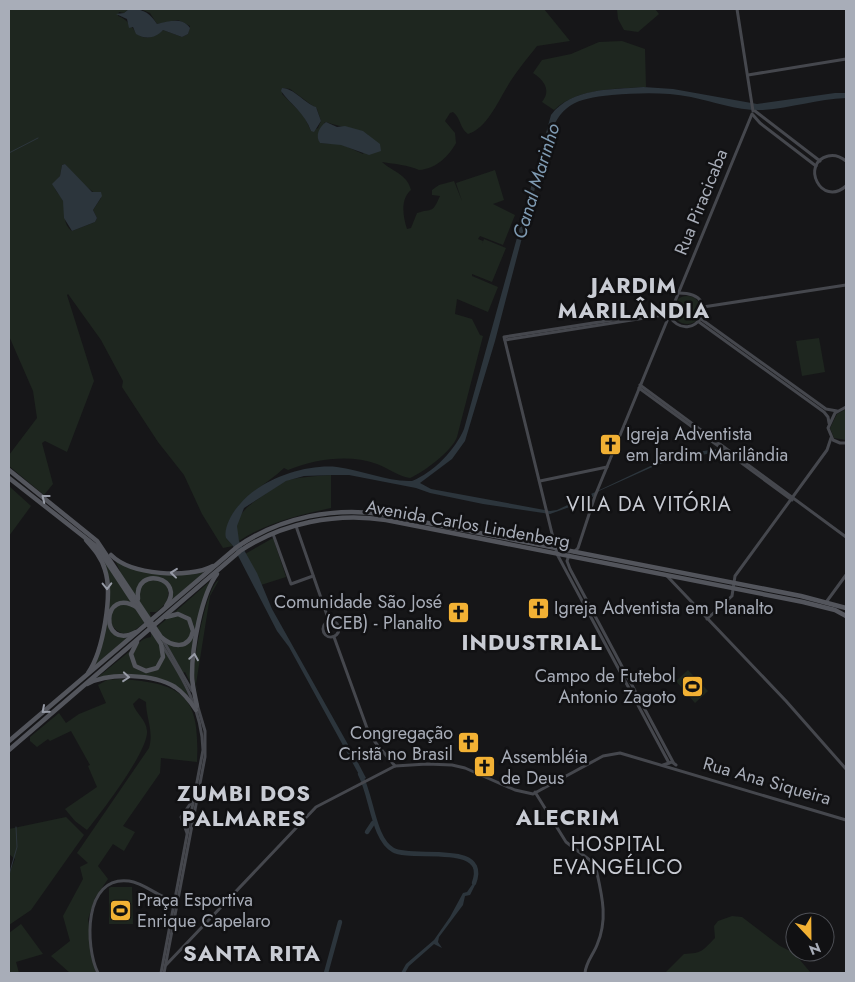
<svg xmlns="http://www.w3.org/2000/svg" width="855" height="982" font-family="Jost,sans-serif">
<rect width="100%" height="100%" fill="#161618"/>
<g fill="#1e261f" fill-rule="evenodd">
<path d="M9 9H129L124 13 119 12 118 16C137 22 135 51 163 30L182 37 188 34 190 26 178 20 157 24 150 13 140 9H544L570 41 537 46C527 59 515 73 507 87 498 102 486 129 468 134 460 129 461 118 453 112L450 113 445 121 455 133 456 143C449 156 436 169 419 170 408 165 395 164 382 162 393 172 407 174 411 190 400 199 403 217 407 229L411 228 417 213C433 208 432 214 440 196L432 195V190L439 185 454 181 462 201 456 183 495 170 504 200 493 204 515 215 503 245 480 236 478 239 483 241 482 244 484 239 506 248 492 282 472 274V276L498 287 488 312 457 299 455 314 472 319 480 335 483 336 457 437C452 451 424 472 410 478 400 477 388 468 377 464 349 454 316 459 288 470L284 468C262 489 226 503 226 538L233 546 223 548 202 514 184 475 158 442 122 387 123 381 101 340 68 294 67 295 94 381 67 452 45 441 42 443 53 484 44 495 9 466V455L37 418 33 391 9 336ZM283 88 290 89 317 109 321 121 318 128 311 131 304 116 282 94ZM325 122 365 133 368 135 363 154 341 144 320 143 318 136ZM65 164 79 181 101 198 93 210 97 218 95 222 72 231C61 223 67 211 63 201 60 193 54 192 54 183L60 176 62 165Z"/>
<path d="M617 9H655L659 14 638 32 624 30 618 19Z"/>
<path d="M622 41 645 49 646 87C616 89 577 88 554 110L542 102C552 90 543 79 533 73L542 60 571 54 599 42Z"/>
<circle cx="687" cy="310" r="14"/>
<path d="M819 338 825 372 802 376 796 341Z"/>
<path d="M846 409V440L834 438 830 428 837 414Z"/>
<path d="M331 475V508C299 515 266 523 239 541 228 515 254 502 271 490 277 487 281 482 288 480 302 477 316 476 331 475Z"/>
<path d="M9 486 31 506 9 536Z"/>
<path d="M273 538 286 577 261 585 245 554Z"/>
<path d="M103 560 115 574 120 571 115 560C135 575 180 578 204 572L172 600 168 589C169 601 165 605 156 612H150L151 617C136 629 125 644 110 623L108 624V626L122 637 127 638 95 665 102 646 109 593Z"/>
<path d="M219 580 210 596 196 684 199 698C197 690 195 683 194 675 194 658 206 586 219 580Z"/>
<path d="M209 582 201 605 191 684 185 672 179 675 189 696 174 684 119 674 98 677 130 651C130 661 133 668 143 672L148 670 136 665 132 657C136 646 140 638 151 637V632L168 618 177 615 188 620 191 626 194 625 186 615 175 612Z"/>
<path d="M688 670 708 691 695 703 676 681Z"/>
<path d="M119 679C185 683 200 697 197 762L161 758 160 773 123 826 135 832 124 851 113 844 98 866 108 879 95 898 88 919 96 973H70L51 956 70 941 63 916 83 879 80 867 88 863 77 853 149 748C154 731 146 718 146 702L139 698 133 704C136 714 146 719 147 731 149 750 101 813 87 830L75 821 65 809 97 787 88 766 90 765 71 731 50 741 48 739 37 747 30 741V737L59 713 66 723 79 714 106 703 98 685 107 680Z"/>
<path d="M66 817 84 835 31 910 9 925V875L15 859 9 854V829Z"/>
<path d="M111 887H132L133 924H109V888Z"/>
<path d="M732 916 742 917 780 946 794 953 811 973H665L684 954C703 953 702 951 715 938L714 926 718 921Z"/>
<path d="M21 924 43 954 16 962 19 973H9V933Z"/>
</g>
<g fill="#2c353c">
<path d="M129 9C143 8 150 13 157 24 170 21 182 17 190 28L188 34 182 37 163 30C156 38 146 40 136 34L133 27 129 28 127 19 116 14 124 13Z"/>
<path d="M643 87 673 89 757 104 835 93H846V98C818 99 791 108 763 110 738 111 715 102 691 97 664 92 639 93 612 95 574 99 560 104 547 142L495 341 465 441 452 459 420 483 431 489 550 511 557 510 659 462 661 458 716 449V452L659 464 599 491 589 500 550 514 483 504 430 493 416 488 349 475H332L304 476 286 481 244 508 237 526 239 541 257 573 272 609 355 757 366 778 362 780 289 647 277 631 233 546 226 538C223 528 233 511 240 504 261 479 305 464 337 467 362 470 387 482 412 481 434 472 455 450 464 429L551 115C572 87 611 90 643 87Z"/>
<path d="M282 88C294 88 304 103 316 107L321 121 314 132 311 131C305 113 291 105 281 91Z"/>
<path d="M326 122 337 127 345 126 363 131 380 144 381 151 369 155 341 145 320 143C315 136 319 127 326 122Z"/>
<path d="M65 164 92 192H101L102 196 93 210 97 218 95 222 72 231 64 218 63 201 52 184 60 176 62 165Z"/>
<path d="M476 879 475 885 470 895 465 896 463 905 439 937 438 942 442 948 434 944 409 966 405 973H401L406 964 434 940 450 917 463 893 467 892Z"/>
</g>
<g fill="none" stroke-linecap="round" stroke-linejoin="round">
<g stroke="#2c353c" stroke-width="1">
<path d="M9 153 38 138"/>
<path d="M9 875 17 847 16 827"/>
</g>
<g stroke="#2c353c" stroke-width="4.5">
<path d="M360 774C372 796 373 839 393 850 411 861 490 840 474 883"/>
<path d="M367 832 373 823"/>
<path d="M326 973 340 922"/>
</g>
<g stroke="#45474d" stroke-width="3">
<path d="M737 9 753 111"/>
<path d="M748 75 846 59"/>
<path d="M755 111 820 161"/>
<path d="M753 115 760 123 816 166"/>
<path d="M846 161C841 157 835 154 828 156 800 163 821 208 846 186"/>
<path d="M703 307 846 285"/>
<path d="M669 316C693 350 727 293 679 293"/>
<path d="M701 319 826 409 837 411"/>
<path d="M699 322 824 412 828 417 829 423"/>
<path d="M505 340 670 314"/>
<path d="M640 385 846 537"/>
<path d="M639 388 792 500"/>
<path d="M846 407 835 413 828 428 833 440 840 443H846"/>
<path d="M540 481 607 467"/>
<path d="M296 526 329 621"/>
<path d="M273 534 291 584 313 576"/>
<path d="M574 552 578 548 595 496 752 114"/>
<path d="M569 555 567 561 570 569 673 762"/>
<path d="M667 576 786 701 846 769"/>
<path d="M827 601 846 575"/>
<path d="M707 619 732 596 735 576 827 450 831 438"/>
<circle cx="331" cy="629" r="8"/>
<path d="M334 637 367 728 375 742 395 766"/>
<path d="M163 640 192 691"/>
<path d="M669 763 557 554 504 337 670 311"/>
<path d="M663 765 672 762 676 765"/>
<path d="M535 792 566 842 595 864 598 868 596 872"/>
<path d="M187 833 181 817 193 800"/>
<path d="M166 965 316 807 395 766 427 764 452 765 465 768 515 790 533 794 603 756 620 753 846 820"/>
<path d="M98 973C85 947 83 875 129 881 145 883 159 898 175 901"/>
<path d="M161 973 203 750C202 710 183 678 162 645"/>
<path d="M164 973 205 757V731L197 704"/>
<path d="M585 973C586 962 593 955 597 945 609 917 601 892 595 864"/>
</g>
<g stroke="#53555c" stroke-width="4.5">
<path d="M9 470 97 541 161 637C172 647 189 650 193 631L189 619 178 614 166 617"/>
<path d="M9 478 97 547 161 644 163 657 157 668 146 671 135 666 131 654 137 642"/>
<path d="M86 540C94 549 102 558 105 570 113 594 103 652 88 673"/>
<path d="M111 555C131 575 188 579 213 566"/>
<path d="M138 599C134 564 187 578 166 606"/>
<path d="M136 632C99 652 101 584 138 608"/>
<path d="M87 684C109 672 154 674 175 687 184 693 190 701 196 710"/>
<path d="M197 706C195 696 192 685 192 675 192 648 201 595 217 574"/>
<path d="M9 741 237 547C280 517 336 506 387 515L801 596 846 608"/>
<path d="M9 750 240 551C282 523 336 512 386 520L803 602 835 610 846 616"/>
</g>
</g>
<defs><path id="oneway-chevron" d="M-2-3.5L2.5 0L-2 3.5" fill="none" stroke-width="1.6" stroke-linecap="round" stroke-linejoin="round" transform="scale(1.25)"/></defs>
<g stroke="#979ba6">
<use href="#oneway-chevron" transform="translate(45 498) rotate(-142)"/>
<use href="#oneway-chevron" transform="translate(174 573) rotate(-174)"/>
<use href="#oneway-chevron" transform="translate(107 586) rotate(89)"/>
<use href="#oneway-chevron" transform="translate(194 657) rotate(-81)"/>
<use href="#oneway-chevron" transform="translate(126 677) rotate(5)"/>
<use href="#oneway-chevron" transform="translate(45 710) rotate(139)"/>
</g>
<defs>
<symbol id="church-square" viewBox="-11 -11 22 22"><rect x="-9" y="-9" width="18" height="18" rx="4" fill="#f2b134" stroke="#111113"/><path d="M-1.2-6h2.4v3.5h3.3v2.4h-3.3V6h-2.4V-.1h-3.3v-2.4h3.3Z" fill="#111"/></symbol>
<symbol id="stadium-square" viewBox="-11 -11 22 22"><rect x="-9" y="-9" width="18" height="18" rx="4" fill="#f2b134" stroke="#111113"/><path d="M0-5a6.5 5 0 1 0 0 10a6.5 5 0 1 0 0-10ZM-3.5-1.8h7v3.6h-7Z" fill="#111"/></symbol>
</defs>
<g fill-rule="evenodd">
<use href="#church-square" x="598" y="432" width="25" height="25"/>
<use href="#church-square" x="526" y="596" width="25" height="25"/>
<use href="#church-square" x="446" y="600" width="25" height="25"/>
<use href="#stadium-square" x="680" y="674" width="25" height="25"/>
<use href="#church-square" x="456" y="730" width="25" height="25"/>
<use href="#church-square" x="472" y="754" width="25" height="25"/>
<use href="#stadium-square" x="108" y="898" width="25" height="25"/>
</g>
<g text-anchor="middle" dominant-baseline="central" stroke-width="5" stroke-linejoin="round" paint-order="stroke">
<g font-size="18" fill="#a8adb8" stroke="#111113">
<text transform="translate(701 202) rotate(-68)">Rua Piracicaba</text>
<text transform="translate(468 524) rotate(10)">Avenida Carlos Lindenberg</text>
<text transform="translate(767 781) rotate(16)">Rua Ana Siqueira</text>
</g>
<g font-size="18" fill="#a8adb8" stroke="#111113" text-anchor="start">
<text x="626" y="434">Igreja Adventista<tspan x="626" dy="21">em Jardim Marilândia</tspan></text>
<text x="442" y="602" text-anchor="end">Comunidade São José<tspan x="442" dy="21">(CEB) - Planalto</tspan></text>
<text x="554" y="608">Igreja Adventista em Planalto</text>
<text x="676" y="676" text-anchor="end">Campo de Futebol<tspan x="676" dy="21">Antonio Zagoto</tspan></text>
<text x="453" y="733" text-anchor="end">Congregação<tspan x="453" dy="21">Cristã no Brasil</tspan></text>
<text x="501" y="757">Assembléia<tspan x="501" dy="21">de Deus</tspan></text>
<text x="137" y="900">Praça Esportiva<tspan x="137" dy="21">Enrique Capelaro</tspan></text>
</g>
<g font-size="19" font-style="italic" fill="#7f9bb3" stroke="#111113">
<text transform="translate(536 181) rotate(-73)">Canal Marinho</text>
</g>
<g font-size="20" letter-spacing="1" fill="#c9ccd4" stroke="#111113">
<text x="649" y="504">VILA DA VITÓRIA</text>
<text x="618" y="844">HOSPITAL<tspan x="618" dy="23">EVANGÉLICO</tspan></text>
</g>
<g font-size="22" font-weight="bold" letter-spacing="1" fill="#c9ccd4" stroke="#111113">
<text x="634" y="285">JARDIM<tspan x="634" dy="25">MARILÂNDIA</tspan></text>
<text x="532" y="642">INDUSTRIAL</text>
<text x="244" y="793">ZUMBI DOS<tspan x="244" dy="25">PALMARES</tspan></text>
<text x="568" y="817">ALECRIM</text>
<text x="252" y="953">SANTA RITA</text>
</g>
</g>
<rect width="855" height="982" fill="none" stroke="#a8adb8" stroke-width="20"/>
<g transform="translate(810 937) rotate(158)"><circle r="24" fill="#111113" stroke="#4d4f55"/>
<path d="M0-4L9 19L0 12L-9 19Z" fill="#f2b134"/>
<text y="-8" font-size="14" font-weight="bold" text-anchor="middle" fill="#a8adb8">N</text>
</g>
</svg>
